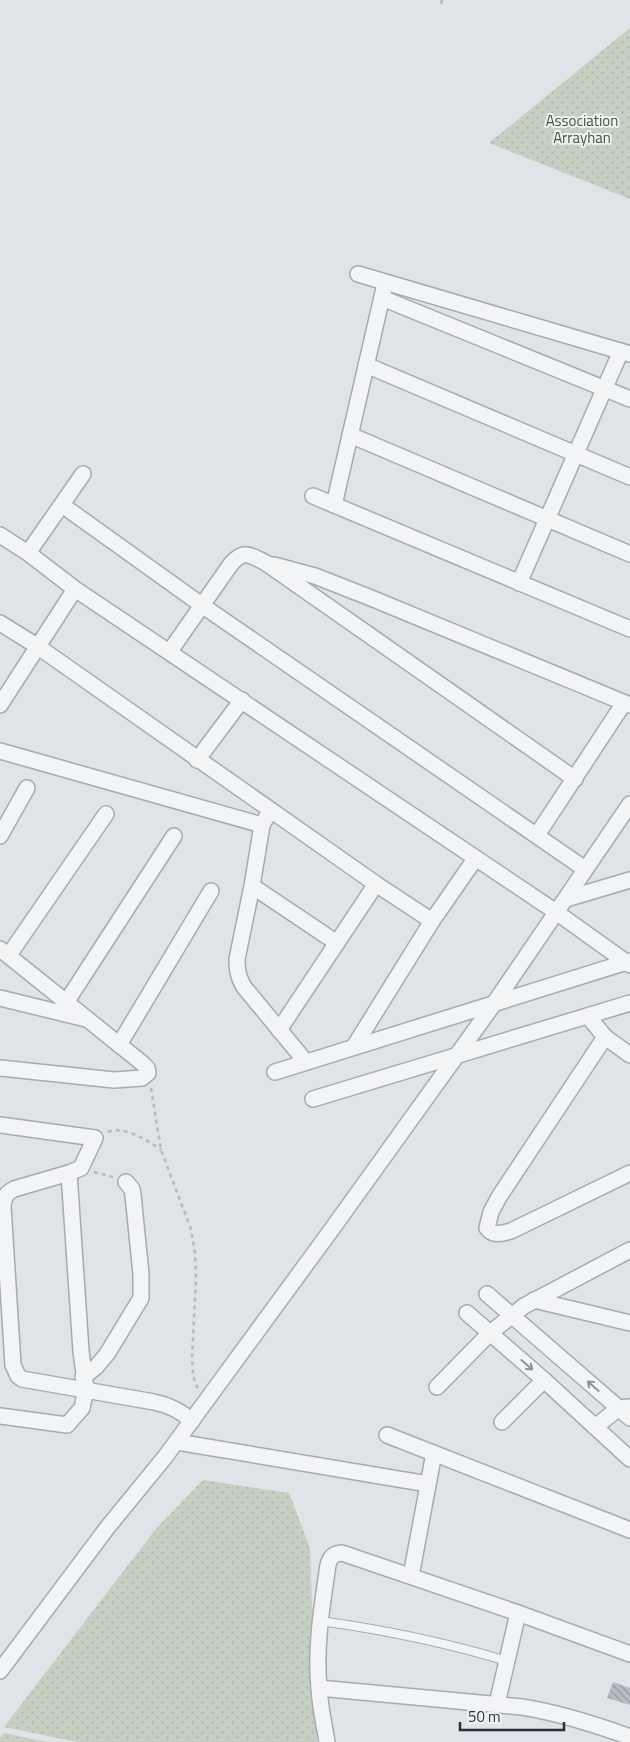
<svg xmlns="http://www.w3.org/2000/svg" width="630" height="1742" font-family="'Titillium Web',sans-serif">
<defs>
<pattern id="grass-dots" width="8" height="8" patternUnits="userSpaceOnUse" patternTransform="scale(1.25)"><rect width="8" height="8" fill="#c6d0c2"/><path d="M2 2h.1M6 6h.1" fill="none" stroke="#aab3a8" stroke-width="1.8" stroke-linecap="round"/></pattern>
<pattern id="building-back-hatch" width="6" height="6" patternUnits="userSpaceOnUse" patternTransform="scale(1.25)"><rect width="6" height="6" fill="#b8bdc3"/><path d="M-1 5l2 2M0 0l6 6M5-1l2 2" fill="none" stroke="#969aa0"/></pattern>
</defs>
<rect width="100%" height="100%" fill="#e0e3e7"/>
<g fill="url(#grass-dots)">
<path d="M630 28V199L489 143Z"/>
<path d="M203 1480 289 1493 310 1548 317 1742H77L4 1727 155 1530Z"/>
<path d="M4 1733 47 1742H0V1738Z"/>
</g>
<path fill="url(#building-back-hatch)" d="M613 1682 630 1688V1705L607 1698Z"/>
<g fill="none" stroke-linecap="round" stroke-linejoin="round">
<defs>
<path id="lane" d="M320 1621C386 1630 444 1642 507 1661"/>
<g id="street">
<path d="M358 274 630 354"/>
<path d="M382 298 630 399"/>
<path d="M366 365 630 477"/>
<path d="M350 435 630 554"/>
<path d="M313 496 630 629"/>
<path d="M62 505 203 606 585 869"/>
<path d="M334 505 384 288"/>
<path d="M0 535 28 553 75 589 556 912 630 965"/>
<path d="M28 553 83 474"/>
<path d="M274 565 315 576 371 598 630 705"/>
<path d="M519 583 621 351"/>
<path d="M0 623 37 646 376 884 432 921"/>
<path d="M170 651 231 564C244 549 250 555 266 563L575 779"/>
<path d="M0 705 75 589"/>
<path d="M0 751 262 825 270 811"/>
<path d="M197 760 242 700"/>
<path d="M262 825 252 886 237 959C237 970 238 977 244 987L306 1062"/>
<path d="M537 835 624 703"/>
<path d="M0 836 27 788"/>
<path d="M252 886 337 943"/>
<path d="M566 899 630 880"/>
<path d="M0 949 142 1063 147 1068 148 1073 142 1078 114 1080 0 1068"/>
<path d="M9 955 106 814"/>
<path d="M0 998 86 1019"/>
<path d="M67 1001 174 836"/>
<path d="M588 1016 605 1037 630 1055"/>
<path d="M279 1030 376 884"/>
<path d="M605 1037 499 1197 491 1212 487 1228C494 1237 502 1233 511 1231L630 1173"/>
<path d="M119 1045 211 891"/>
<path d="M355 1045 432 921 475 859"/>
<path d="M275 1072 630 961"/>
<path d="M313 1099 630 1003"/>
<path d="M0 1125 95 1138 81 1168 69 1173 14 1189C6 1193 4 1197 3 1206L13 1365 18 1376 22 1379 154 1402C169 1405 180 1410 192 1421"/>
<path d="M487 1294 630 1418"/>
<path d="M534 1300 630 1323"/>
<path d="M467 1313 544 1380 630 1459"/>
<path d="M83 1377 96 1367 107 1354 141 1298V1274L133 1195 132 1189 126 1182"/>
<path d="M437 1387 490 1333 524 1306 630 1250"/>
<path d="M0 1416 67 1425 82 1408 86 1389 81 1351 69 1173"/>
<path d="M502 1422 544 1380"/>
<path d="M595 1427 619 1408 629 1407"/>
<path d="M387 1435 630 1530"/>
<path d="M177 1442 428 1484"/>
<path d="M411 1576 434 1453"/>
<path d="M0 1671 107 1528 165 1457 332 1229 493 1005 630 804"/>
<path d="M319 1688 522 1707C560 1713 594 1724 630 1737"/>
<path d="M497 1704 518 1613"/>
<path d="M327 1742C324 1724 320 1706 319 1688 315 1647 322 1606 328 1565 330 1557 333 1554 342 1553L518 1613 630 1654"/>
</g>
</defs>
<use href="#lane" stroke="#a6aab1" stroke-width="10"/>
<use href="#street" stroke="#a6aab1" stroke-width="18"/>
<g stroke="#b6babe" stroke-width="2.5" stroke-dasharray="4 4" stroke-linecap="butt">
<path d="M441 4 442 0"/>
<path d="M151 1088 161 1150 191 1229 195 1253 196 1279 192 1358 193 1375 198 1390"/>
<path d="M108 1132C123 1125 149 1141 161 1150"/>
<path d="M94 1172 113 1177"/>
</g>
<use href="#lane" stroke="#f2f4f6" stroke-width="8"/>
<use href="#street" stroke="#f2f4f6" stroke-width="15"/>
</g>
<defs><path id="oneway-shaft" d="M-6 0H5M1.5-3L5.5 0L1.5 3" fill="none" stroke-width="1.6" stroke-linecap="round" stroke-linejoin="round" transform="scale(1.25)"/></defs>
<g stroke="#8e939a">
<use href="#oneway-shaft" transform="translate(527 1365) rotate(41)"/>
<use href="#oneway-shaft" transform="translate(593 1386) rotate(-139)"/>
</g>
<g text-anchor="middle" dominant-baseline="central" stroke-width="4" stroke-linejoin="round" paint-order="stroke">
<g font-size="15" fill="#415739" stroke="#eff2f5">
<text x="582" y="120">Association<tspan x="582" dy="17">Arrayhan</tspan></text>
</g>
</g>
<path d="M460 1722v8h104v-8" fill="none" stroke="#2a323d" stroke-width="2.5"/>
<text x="468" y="1722" font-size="15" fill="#2a323d" stroke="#eff2f5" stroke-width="4" paint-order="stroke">50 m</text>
</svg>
